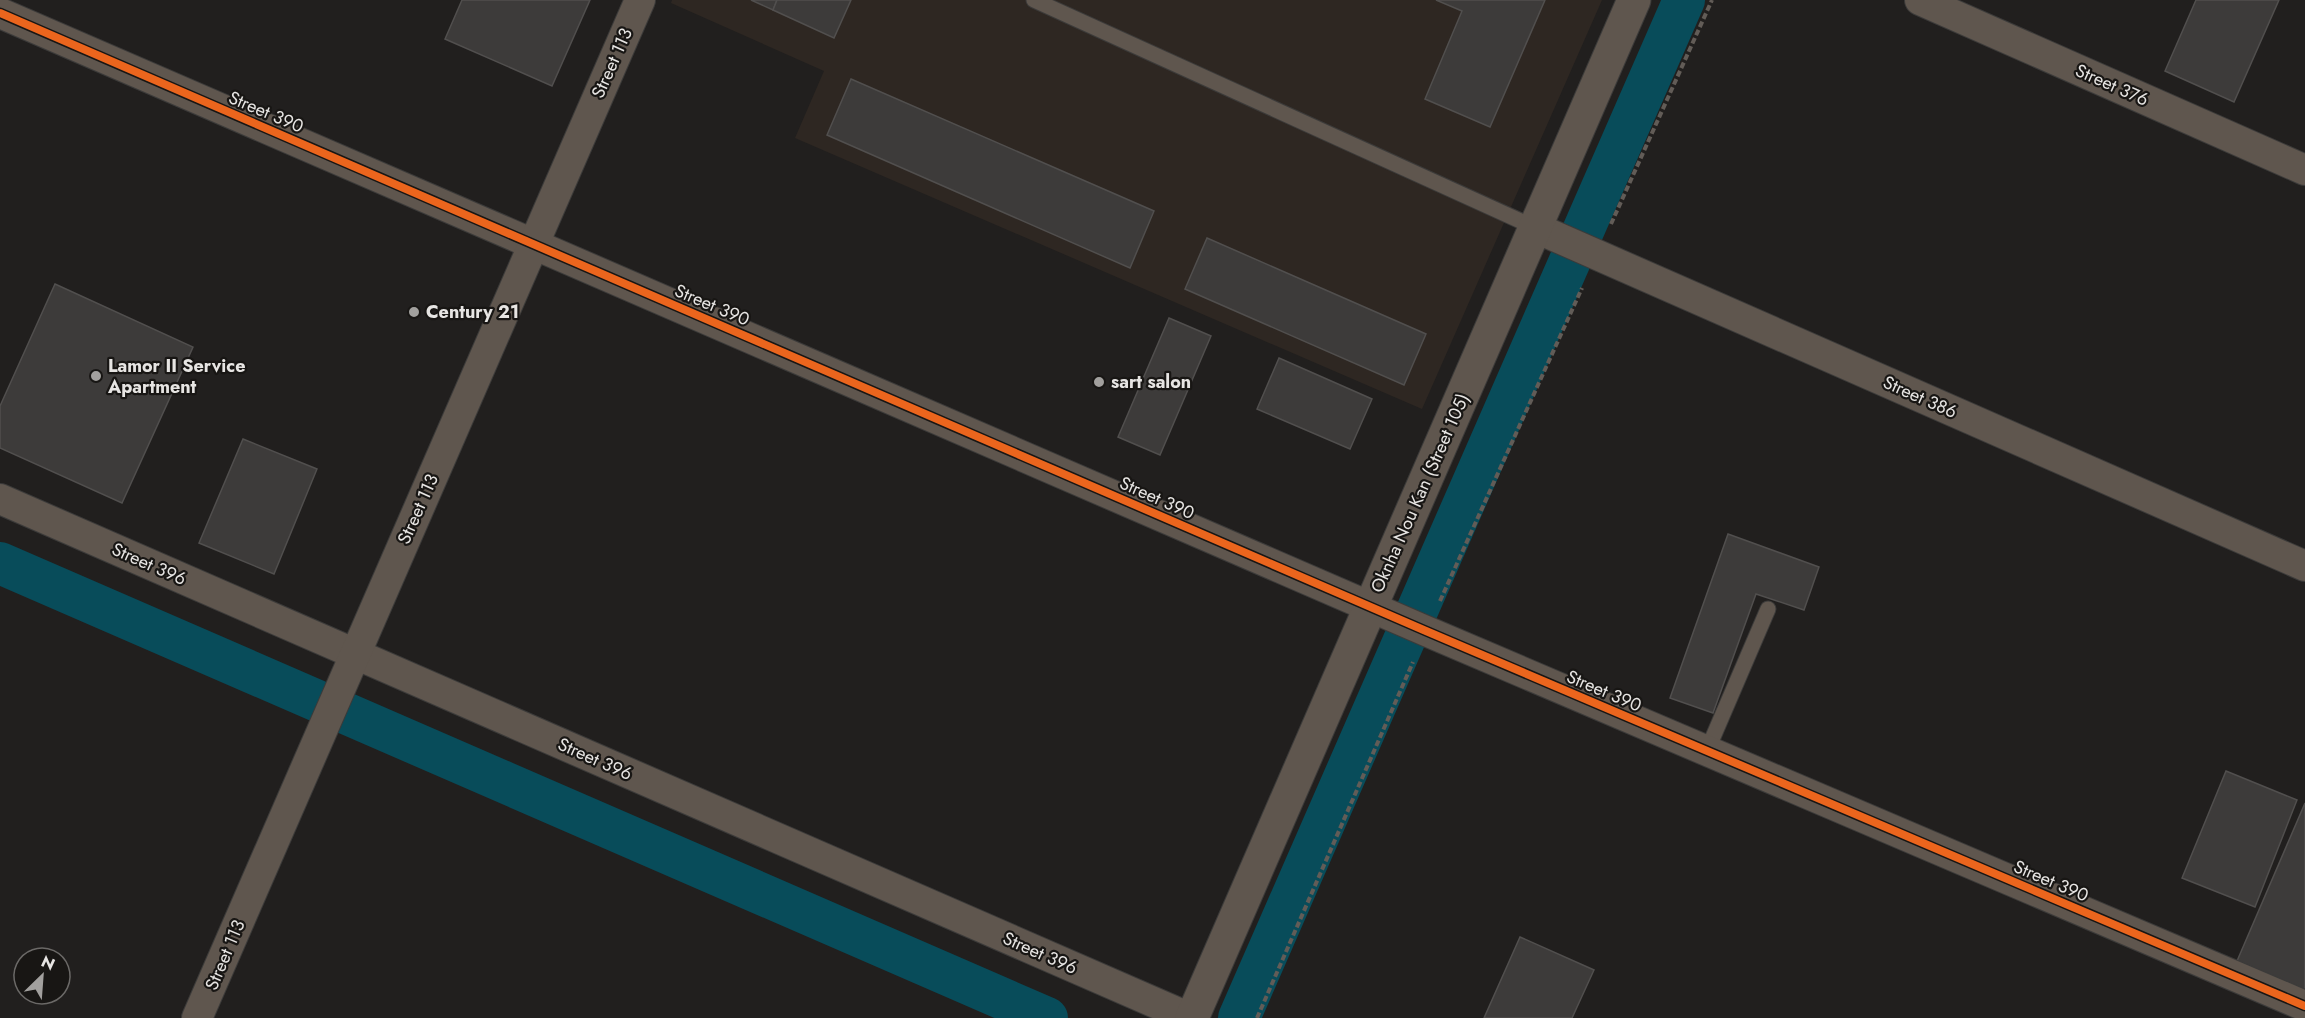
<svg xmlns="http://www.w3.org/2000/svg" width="2305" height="1018" font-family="Jost,sans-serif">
<rect width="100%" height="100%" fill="#211f1e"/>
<path fill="#2e2722" d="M672 0H1602L1422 409 795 138 824 71 671 3Z"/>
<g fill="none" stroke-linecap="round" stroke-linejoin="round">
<g stroke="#084c5a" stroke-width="42">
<path d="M0 563 1047 1018"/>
<path d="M1239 1018 1684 0"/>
</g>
</g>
<g fill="#3d3b3a" stroke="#514f4e" stroke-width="1.5">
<path d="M462 0H590L552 86 445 39Z"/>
<path d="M751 0H777L773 10Z"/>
<path d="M777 0H851L834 38 773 10Z"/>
<path d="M1436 0H1545L1490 127 1425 99 1462 11Z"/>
<path d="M2196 0H2279L2234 102 2165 71Z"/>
<path d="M851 79 1154 211 1130 268 827 135Z"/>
<path d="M1207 238 1426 334 1404 385 1185 289Z"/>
<path d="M55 284 193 347 122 503 0 448V406Z"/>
<path d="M1169 318 1211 336 1160 455 1118 437Z"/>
<path d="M1279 358 1372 399 1350 449 1257 409Z"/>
<path d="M243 439 317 469 274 574 199 543Z"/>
<path d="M1728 534 1819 567 1804 610 1756 594 1713 713 1670 698Z"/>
<path d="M2226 771 2297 800 2255 907 2182 878Z"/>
<path d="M2305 803V990L2237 961Z"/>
<path d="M1520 937 1594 970 1572 1018H1484Z"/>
</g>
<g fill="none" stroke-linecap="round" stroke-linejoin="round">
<defs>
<g id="service">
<path d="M1034 0 1536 228"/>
<path d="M1707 751 1768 609"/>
</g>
<g id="minor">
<path d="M1920 0 2305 170"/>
<path d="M0 13 1426 631 2305 1006"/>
<path d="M1536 228 2305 566"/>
<path d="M0 499 1190 1018"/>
<path d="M197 1018 640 0"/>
</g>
<path id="tertiary" d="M1192 1018 1634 0"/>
</defs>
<use href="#service" stroke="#3c3b3a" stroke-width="17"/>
<use href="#minor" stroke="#3c3b3a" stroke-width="32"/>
<use href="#tertiary" stroke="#3c3b3a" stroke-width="35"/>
<g stroke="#625c57" stroke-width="4" stroke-dasharray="6 3" stroke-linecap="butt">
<path d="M1611 224 1712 0"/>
<path d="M1440 601 1582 288"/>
<path d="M1257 1018 1413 662"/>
</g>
<use href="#service" stroke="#5f564e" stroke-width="15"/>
<use href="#minor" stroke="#5f564e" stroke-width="30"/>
<use href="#tertiary" stroke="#5f564e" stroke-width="33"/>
<defs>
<path id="cycleway" d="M0 13 1426 631 2305 1006"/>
</defs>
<use href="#cycleway" stroke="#181614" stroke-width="11"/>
<use href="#cycleway" stroke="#eb651d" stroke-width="8"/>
</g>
<g fill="#a2a09e" stroke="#181614" stroke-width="2">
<circle cx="414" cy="312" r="6"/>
<circle cx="96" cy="376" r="6"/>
<circle cx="1099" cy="382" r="6"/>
</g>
<g text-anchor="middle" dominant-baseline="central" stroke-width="4.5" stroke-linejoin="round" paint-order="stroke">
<g font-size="18" fill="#e7e5e3" stroke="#181614">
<text transform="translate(612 63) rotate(-66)">Street 113</text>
<text transform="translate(2112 85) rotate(24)">Street 376</text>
<text transform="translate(266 112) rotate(23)">Street 390</text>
<text transform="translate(712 305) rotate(23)">Street 390</text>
<text transform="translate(1920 397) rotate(24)">Street 386</text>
<text transform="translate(1420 493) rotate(-66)">Oknha Nou Kan (Street 105)</text>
<text transform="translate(1157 498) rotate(24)">Street 390</text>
<text transform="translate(418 509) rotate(-66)">Street 113</text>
<text transform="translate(149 564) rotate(24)">Street 396</text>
<text transform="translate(1604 691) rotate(23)">Street 390</text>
<text transform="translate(595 759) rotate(24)">Street 396</text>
<text transform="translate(2051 881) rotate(23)">Street 390</text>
<text transform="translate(1040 953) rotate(24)">Street 396</text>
<text transform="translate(225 955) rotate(-67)">Street 113</text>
</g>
<g font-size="18" font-weight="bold" fill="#e7e5e3" stroke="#181614" text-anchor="start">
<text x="426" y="312">Century 21</text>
<text x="108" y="366">Lamor II Service<tspan x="108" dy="21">Apartment</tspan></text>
<text x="1111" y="382">sart salon</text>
</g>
</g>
<g transform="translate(42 976) rotate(25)"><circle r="28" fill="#181614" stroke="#6b6967" stroke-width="1.5"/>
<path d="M0-4.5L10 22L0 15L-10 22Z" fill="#a2a09e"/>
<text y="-9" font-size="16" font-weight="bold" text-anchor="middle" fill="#e7e5e3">N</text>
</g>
</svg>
